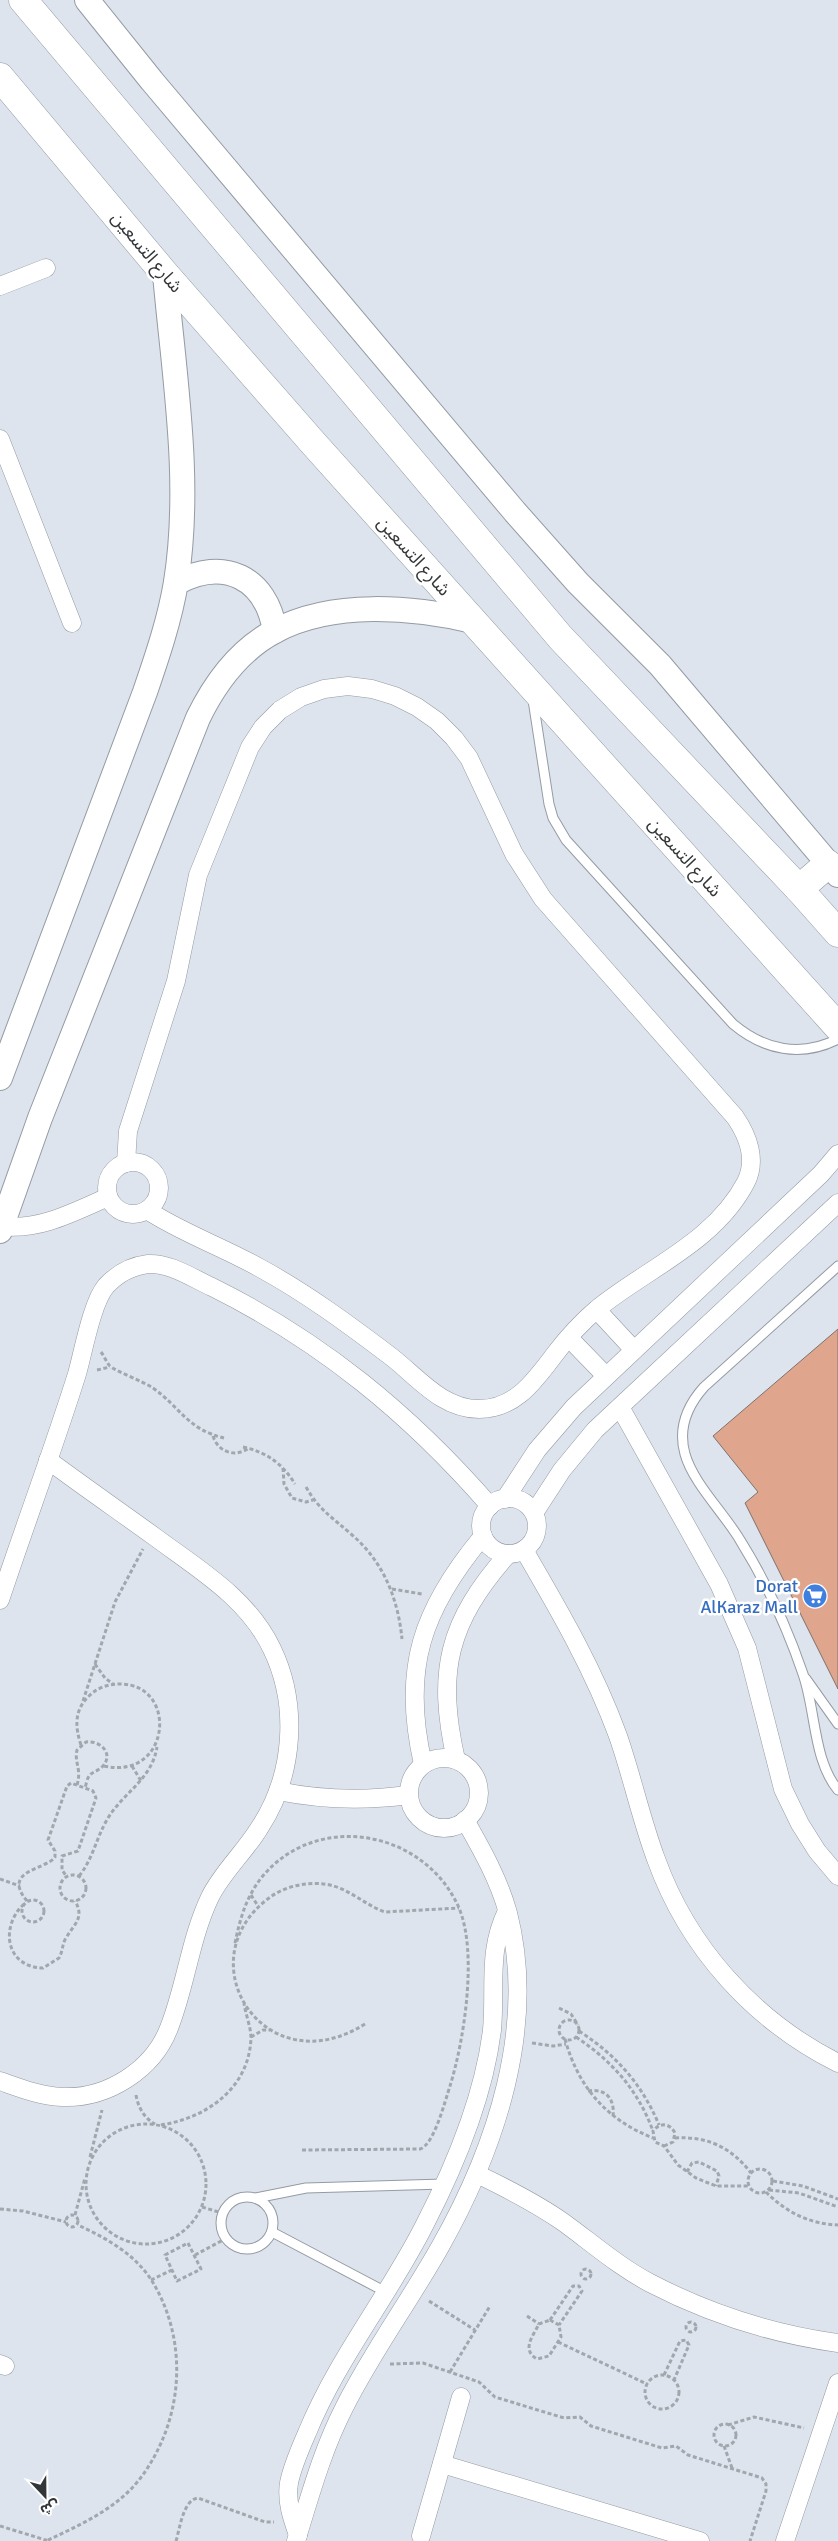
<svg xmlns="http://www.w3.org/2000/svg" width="838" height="2541" font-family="Signika,'Noto Sans Arabic',sans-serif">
<rect width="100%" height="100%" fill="#dde4ed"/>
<path fill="#dfa68d" stroke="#7c726e" d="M838 1329V1689L745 1503 758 1492 713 1436Z"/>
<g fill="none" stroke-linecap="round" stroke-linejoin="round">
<defs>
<g id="lane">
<path d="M533 700 549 804 553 818 566 840 733 1024C764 1050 801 1058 838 1039"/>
<path d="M838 1266 704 1387C687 1406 678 1429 685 1454 693 1483 724 1513 740 1540 765 1580 788 1630 803 1674 816 1711 813 1760 838 1790"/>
<path d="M806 1679 838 1724"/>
<circle cx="247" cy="2223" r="26"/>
<path d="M256 2198 306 2188 444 2184"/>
<path d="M272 2232 386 2292"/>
</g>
<g id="street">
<path d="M0 286 46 268"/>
<path d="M0 439 72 623"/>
<circle cx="133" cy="1188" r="26"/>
<path d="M126 1163 128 1131 176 981 198 875 250 747 263 727 280 710 301 697 324 689 348 686 372 689 395 696 417 707 437 721 454 738 469 758 514 854 543 899 735 1117C748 1136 757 1160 746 1182 715 1242 646 1269 597 1309 582 1322 567 1338 555 1354 535 1380 516 1409 479 1409 441 1409 417 1376 389 1355 348 1324 306 1293 260 1268 223 1247 182 1233 147 1210"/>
<path d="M1 1226C39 1231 74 1212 108 1197"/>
<path d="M597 1310 634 1350"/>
<path d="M569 1338 606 1376"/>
<path d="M620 1407 719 1584 747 1648 783 1789 800 1824 817 1851 838 1876"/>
<circle cx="509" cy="1526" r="28"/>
<path d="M505 1499 537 1450 574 1407 821 1174 838 1154"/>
<path d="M534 1513 562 1470 595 1430 838 1203"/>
<path d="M524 1550C559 1610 594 1670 618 1736 632 1776 641 1819 656 1859 688 1948 754 2021 838 2063"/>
<path d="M0 1600C25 1525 53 1450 77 1374 83 1353 92 1302 106 1286 117 1274 132 1266 148 1264 171 1263 192 1278 212 1287 321 1341 410 1414 490 1506"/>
<circle cx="444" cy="1793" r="35"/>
<path d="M456 1760C436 1671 448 1622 508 1554"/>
<path d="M423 1764C401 1669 422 1609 483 1536"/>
<path d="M278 1791C322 1800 364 1801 408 1795"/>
<path d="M0 2081C20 2088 40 2096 62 2097 107 2099 153 2070 169 2028 186 1985 190 1939 210 1897 223 1871 245 1852 260 1827 294 1775 299 1705 272 1649 248 1598 198 1569 155 1537 119 1511 83 1486 48 1460"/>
<path d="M477 2174C506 2188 536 2203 563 2222 592 2243 618 2266 650 2283 710 2314 772 2334 838 2343"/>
<path d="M0 2364 5 2366"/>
<path d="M442 2464 700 2541"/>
<path d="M298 2535C292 2518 286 2501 289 2483 292 2467 300 2449 307 2433 337 2359 388 2297 424 2226 454 2168 484 2095 492 2030 496 1987 487 1952 507 1911"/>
<path d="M421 2536 461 2397"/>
<path d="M296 2541C310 2496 322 2451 344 2408 372 2352 409 2302 440 2247 496 2148 537 2026 508 1913 499 1880 482 1850 465 1820"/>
<path d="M785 2541 838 2383"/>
</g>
<g id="secondary">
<path d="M87 0 152 81 515 512 578 583 660 665 838 875"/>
<path d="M176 583C224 557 266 577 275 631"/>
<path d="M0 1078 145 692C157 657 170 619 176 582 192 481 174 376 165 274"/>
<path d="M0 1231 40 1118 198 718C215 683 239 650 275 631 333 600 412 607 473 621"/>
</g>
<g id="primary">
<path d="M23 0 560 637 799 889 838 933"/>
<path d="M0 77 165 274 314 444 838 1027"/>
<path d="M799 889 828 864"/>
</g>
</defs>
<use href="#lane" stroke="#949ba3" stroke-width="11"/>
<use href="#street" stroke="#949ba3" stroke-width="19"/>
<use href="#secondary" stroke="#949ba3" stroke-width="26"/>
<use href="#primary" stroke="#949ba3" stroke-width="29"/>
<g stroke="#a2a7ae" stroke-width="3" stroke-dasharray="4 2.5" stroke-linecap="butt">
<path d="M101 1352C104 1356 106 1361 109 1365 114 1371 143 1381 153 1388 181 1408 187 1429 224 1438"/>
<path d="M97 1370 110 1367"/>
<path d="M213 1436C218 1452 235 1458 249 1448"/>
<path d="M243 1447C266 1452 282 1463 295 1484"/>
<path d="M283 1468 284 1484 292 1498 306 1502 313 1500"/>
<path d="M306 1487C319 1510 332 1517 351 1534 383 1561 398 1598 402 1639"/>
<path d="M392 1589 422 1594"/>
<path d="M95 1664 105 1678 113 1684"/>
<path d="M83 1701 115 1602 143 1549"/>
<path d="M81 1745C75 1727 74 1710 89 1696 98 1687 109 1684 120 1684 179 1684 171 1781 104 1766"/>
<path d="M132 1766 141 1781"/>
<path d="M77 1785C82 1769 74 1763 77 1750L86 1742C100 1740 115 1754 102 1767 98 1771 92 1772 89 1776 87 1779 86 1785 85 1788"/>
<circle cx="73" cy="1888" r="13"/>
<path d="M79 1876C93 1859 96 1838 108 1818 124 1792 152 1779 157 1747"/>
<path d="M0 1879 20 1886"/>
<path d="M251 1895 258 1906"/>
<circle cx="33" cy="1911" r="11"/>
<path d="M27 1901C1 1870 46 1870 55 1857V1851L48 1840 67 1786 71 1783 93 1791 96 1798 78 1851 62 1856V1870L67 1877"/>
<path d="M24 1904C0 1926 5 1967 43 1968L59 1958C63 1951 62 1944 66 1938 74 1924 85 1918 75 1901"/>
<path d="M235 1943C240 1919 246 1897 262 1877 317 1810 425 1830 459 1908 478 1953 464 2041 450 2086 445 2101 434 2145 420 2149L301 2150"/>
<path d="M559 2008 571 2014 578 2025"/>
<circle cx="569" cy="2030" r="10"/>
<path d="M365 2024C265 2087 184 1961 269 1898 286 1885 310 1881 330 1885 351 1890 365 1905 385 1912L459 1908"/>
<path d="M579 2031C616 2055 642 2084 659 2125"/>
<path d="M251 2037 263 2030H270"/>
<path d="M576 2037C612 2061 638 2090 653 2131"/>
<path d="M565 2039C578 2087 607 2120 653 2138"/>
<path d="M532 2043 553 2046 566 2044"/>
<path d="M588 2091C605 2088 615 2098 613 2116"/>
<path d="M136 2095C138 2107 144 2118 155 2124"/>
<circle cx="146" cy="2184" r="60"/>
<path d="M161 2125C206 2118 249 2089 251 2038 251 2028 246 2015 244 2004"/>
<path d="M675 2138C707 2136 731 2147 751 2173"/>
<path d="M664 2146 673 2142 675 2133C670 2123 660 2122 653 2131L655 2142 664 2146 678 2165 696 2178 716 2186H748"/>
<path d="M90 2157 102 2110"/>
<circle cx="760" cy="2181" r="12"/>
<path d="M687 2172 692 2163 699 2162 717 2171 719 2176 716 2186"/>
<path d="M773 2181 803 2186 838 2199"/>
<path d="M769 2190 799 2193 838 2207"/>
<path d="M766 2192C786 2212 809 2224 838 2225"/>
<path d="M202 2207 222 2213"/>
<path d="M0 2209 23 2211 66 2222"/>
<circle cx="72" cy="2221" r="6"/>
<path d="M75 2215 85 2178"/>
<path d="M188 2243 201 2269 177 2281 165 2255Z"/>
<path d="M195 2255 225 2239"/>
<circle cx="586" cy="2274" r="5"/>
<path d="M151 2280 172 2270"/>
<path d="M429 2301 475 2330"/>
<path d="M527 2316 539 2324"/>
<path d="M550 2320 559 2325 561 2337 549 2356 537 2359C521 2350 533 2336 539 2324Z"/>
<path d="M550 2320 573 2286H579L582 2291 559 2325"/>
<circle cx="691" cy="2327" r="5"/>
<path d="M558 2342 647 2384"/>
<path d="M390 2364 423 2363 479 2382 495 2397 564 2418 580 2417 591 2426 662 2448 676 2446 688 2455 762 2478 766 2484V2491L750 2541"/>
<path d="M450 2372 490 2306"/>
<path d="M664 2375 680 2341 686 2340 689 2345 674 2380"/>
<circle cx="662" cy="2392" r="17"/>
<circle cx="725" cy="2435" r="11"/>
<path d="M728 2425 754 2417 804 2428"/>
<path d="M724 2446 732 2468"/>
<path d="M0 2526 49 2541"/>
<path d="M48 2540C80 2525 116 2509 139 2480 183 2423 190 2343 152 2281 135 2254 106 2238 78 2225"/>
<path d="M176 2541C180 2528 183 2500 198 2498L265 2522H274"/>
</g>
<use href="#lane" stroke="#fff" stroke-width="9"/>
<use href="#street" stroke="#fff" stroke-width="18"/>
<use href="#secondary" stroke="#fff" stroke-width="24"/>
<use href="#primary" stroke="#fff" stroke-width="28"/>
</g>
<defs>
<symbol id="supermarket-disc" viewBox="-11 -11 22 22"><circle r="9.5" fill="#3f7fe0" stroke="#fff"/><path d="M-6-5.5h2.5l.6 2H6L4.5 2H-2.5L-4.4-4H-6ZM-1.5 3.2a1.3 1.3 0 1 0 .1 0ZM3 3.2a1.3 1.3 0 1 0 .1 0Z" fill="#fff"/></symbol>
</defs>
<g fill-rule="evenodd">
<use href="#supermarket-disc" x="801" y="1582" width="28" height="28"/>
</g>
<g text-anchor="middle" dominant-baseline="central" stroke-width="5" stroke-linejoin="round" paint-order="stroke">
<g font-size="18" fill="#333639" stroke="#fff">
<text transform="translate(147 252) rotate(50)">شارع التسعين</text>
<text transform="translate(414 556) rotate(48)">شارع التسعين</text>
<text transform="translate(685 857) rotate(48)">شارع التسعين</text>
</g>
<g font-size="18" fill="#366cbe" stroke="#fff" text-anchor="end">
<text x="798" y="1586">Dorat<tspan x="798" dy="21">AlKaraz Mall</tspan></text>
</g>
</g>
<g transform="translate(45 2496) rotate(158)" stroke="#ffffff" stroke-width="4" paint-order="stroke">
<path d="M0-4L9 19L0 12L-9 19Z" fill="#333639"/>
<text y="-8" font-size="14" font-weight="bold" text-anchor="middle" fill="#333639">ش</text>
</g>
</svg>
